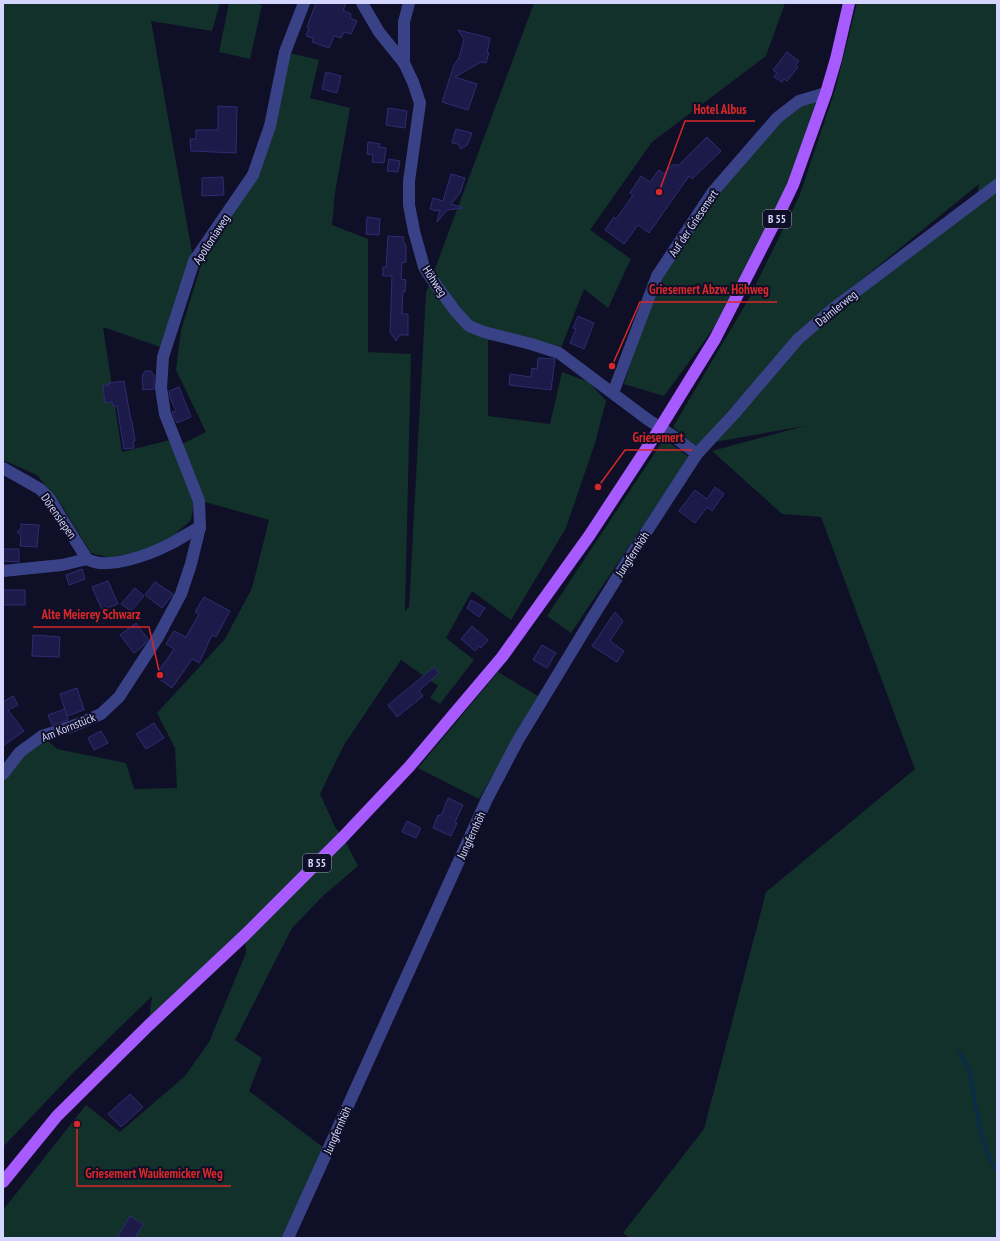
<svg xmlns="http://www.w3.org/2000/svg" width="1000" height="1241" font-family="'PT Sans Narrow',sans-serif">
<rect width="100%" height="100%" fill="#0f0f27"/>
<g fill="#12312b">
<path d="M3 3H220L212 31 151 21 193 258 163 348 103 327 122 452 170 440 194 502 191 520 163 545 111 558 91 553 62 506 37 475 3 460Z"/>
<path d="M229 3H253L262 5 250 59 219 52Z"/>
<path d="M534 3H785L766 56 652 142 590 230 631 259 608 308 584 289 559 353 488 340V416L550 424 562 372 589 382 606 401 595 443 566 528 511 620 472 591 446 638 474 660 440 704 430 698 438 686 401 660 344 745 320 794 335 827 343 837 358 866 324 895 292 928 235 1040 262 1058 249 1091 332 1154 294 1238H3V1210L86 1105 120 1132 185 1076 209 1042 246 953 245 935 148 1026 152 996 71 1075 3 1147V774L42 736 57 749 126 763 134 789 177 788 175 748 157 713 225 639 252 588 269 520 205 502 182 444 206 432 176 370 181 330 201 265 255 181 285 52 319 60 310 98 350 108 335 193 332 225 368 239V352L411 354 405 611 409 607 426 293Z"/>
<path d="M857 3H997V1238H630L623 1233 704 1129 766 892 915 769 821 517 782 514 712 451 804 426 704 444 799 340 977 197 979 184 797 332 697 447 673 427 747 302 799 197 835 90Z"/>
<path d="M826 93 810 138 738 295 664 396 624 384 657 276 712 193 777 118Z"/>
<path d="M664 439 689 457 571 633 547 616Z"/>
<path d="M498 672 538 696 479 799 418 768Z"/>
</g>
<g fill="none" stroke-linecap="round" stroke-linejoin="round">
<path stroke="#0b2c49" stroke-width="3.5" d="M959 1051 965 1063 969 1068C976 1102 978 1142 997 1172"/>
</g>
<g fill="#1c1a48" stroke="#2f2c74">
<path d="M316 3H346L343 10 351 14 350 18 357 21 351 34 344 32 341 38 334 36 329 48 312 42 313 38 306 36 309 28 307 27Z"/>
<path d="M458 30 490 38 487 53H489L486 63 481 62 455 77 477 84 468 110 442 102 454 65 459 58 464 39Z"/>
<path d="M787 52 799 61 796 65 798 67 787 81 784 79 782 82 774 77 777 73 773 70Z"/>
<path d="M326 72 341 76 337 93 322 89Z"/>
<path d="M218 106 237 107 236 153 191 151 190 139H196V130H218Z"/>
<path d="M388 108 407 111 405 128 386 125Z"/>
<path d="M456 129 472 133 469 142H468L467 145 461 149 458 144 452 143Z"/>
<path d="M707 137 721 151 692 179 689 176 649 233 638 225 624 244 605 230 614 217 616 219 633 195 630 193 641 176 650 182 659 170 664 174 672 165H679Z"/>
<path d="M368 142 380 144 379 147 386 148 384 163 372 162 373 155 367 154Z"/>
<path d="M389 159 400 161 398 172 387 171Z"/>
<path d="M451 174 465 178 460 193 451 204 463 208 447 210 437 222 440 210 436 211 430 209 433 198 443 201Z"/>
<path d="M223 177 224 195 202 196V178Z"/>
<path d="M367 217 380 219 379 235 366 234Z"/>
<path d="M388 236 404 237 403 241 406 245V262L402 263 401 279 406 280 405 292 403 291 402 314H408V335H400L396 341 390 332 392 276H383V267H386Z"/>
<path d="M578 316 594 323 584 349 570 343 576 329 573 328Z"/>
<path d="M538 358 555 359 551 390 509 385 510 374 531 377 532 368 537 369Z"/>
<path d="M145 371H151L154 375V389L143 390 142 376Z"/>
<path d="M124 381 131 421H132L135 441H133L134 448 124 449 117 406H113L112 402 105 403 103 386 109 385V383Z"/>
<path d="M179 387 191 417 177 423 172 412 176 411 170 398 169 391Z"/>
<path d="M715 487 724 494 712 511 707 507 695 523 679 511 695 490 707 499Z"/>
<path d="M21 524 39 525 37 547 20 546 21 536 17 532 21 529Z"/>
<path d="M3 549H19V562L3 561Z"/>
<path d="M82 569 85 579 69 585 66 575Z"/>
<path d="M108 581 118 604 102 610 92 587Z"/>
<path d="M155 582 173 594 162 608 145 595Z"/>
<path d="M135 588 144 596 131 611 121 604Z"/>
<rect x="3" y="590" width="22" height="15"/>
<path d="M204 597 230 611 216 637 212 635 199 663 192 659 172 688 155 676 174 649 166 644 174 631 186 637 199 614 195 612Z"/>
<path d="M471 600 485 608 479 617 467 608Z"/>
<path d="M615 612 623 621 610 641 624 651 617 662 592 646Z"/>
<path d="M136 623 148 639 143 646 134 653 120 635Z"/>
<path d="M472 626 488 640 481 648 479 646 475 651 461 639Z"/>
<path d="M33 635 60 637 59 657 32 656Z"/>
<path d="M542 645 556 653 547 668 533 660Z"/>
<path d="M434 667 439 673 419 691 423 696 397 717 388 705Z"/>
<path d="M77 688 84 710 67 716 60 694Z"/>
<path d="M13 696 18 705 8 710 24 731 3 746V702Z"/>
<path d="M65 709 68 720 52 725 48 715Z"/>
<path d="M154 723 164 738 146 749 136 734Z"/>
<path d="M101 731 108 743 94 750 88 738Z"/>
<path d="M448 798 463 805 455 822 457 823 451 836 433 828 438 815 441 816Z"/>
<path d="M407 821 421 828 416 838 402 832Z"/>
<path d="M130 1094 143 1107 121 1127 108 1114Z"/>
<path d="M130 1216 143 1224 135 1238H117Z"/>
</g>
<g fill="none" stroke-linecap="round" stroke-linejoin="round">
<g stroke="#394287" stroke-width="12">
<path d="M362 3 379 32 404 63 413 82 420 103 409 181V205L414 231 424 267 431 278 456 312 469 326 484 332 531 344 559 353 647 419 673 436 697 454"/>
<path d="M404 63V22L409 3"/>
<path d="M613 393 657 276 712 193 777 118 799 101 826 93"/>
<path d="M3 468 40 489 49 498 87 559C107 571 151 554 170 544 180 539 190 532 200 527"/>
<path d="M3 571 62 565 87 559"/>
<path d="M3 774 20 752 42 736 73 726 101 714 119 697 158 637 181 594 191 564 200 527 199 501 165 414 161 388 163 357 194 261 253 175 270 126 285 52 304 3"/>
<path d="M288 1238 487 799 517 742 589 623 628 560 697 454 734 414 798 339 834 308 997 185"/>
</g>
<path stroke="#a75bff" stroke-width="12" d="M3 1182 57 1116 148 1026 245 935 343 837 409 767 502 657 589 536 660 428 715 339 777 218 793 185 826 93 836 59 849 3"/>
</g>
<g text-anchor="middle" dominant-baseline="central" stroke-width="4" stroke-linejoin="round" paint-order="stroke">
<g fill="#0f0f27" stroke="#999abe" stroke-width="1">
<rect x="763" y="210" width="28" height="18" rx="3"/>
<rect x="303" y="854" width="28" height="18" rx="3"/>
</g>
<g font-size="11" font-weight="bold" fill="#d4d6ff">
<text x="777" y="219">B 55</text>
<text x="317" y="863">B 55</text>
</g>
<g font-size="12" fill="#d4d6ff" stroke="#0f0f27">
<text transform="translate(693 223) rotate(-56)">Auf der Griesemert</text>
<text transform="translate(211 239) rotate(-57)">Apolloniaweg</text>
<text transform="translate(435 281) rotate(57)">Höhweg</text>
<text transform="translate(836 308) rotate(-39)">Daimlerweg</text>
<text transform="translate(59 516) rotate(55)">Dörensiepen</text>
<text transform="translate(632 554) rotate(-57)">Jungfernhöh</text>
<text transform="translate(68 727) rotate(-22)">Am Kornstück</text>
<text transform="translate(471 835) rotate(-65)">Jungfernhöh</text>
<text transform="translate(337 1130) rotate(-66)">Jungfernhöh</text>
</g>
</g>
<path fill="none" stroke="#d62828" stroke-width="1.5" d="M659 192L685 121H755M612 366L640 302H777M598 487L625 450H692M160 675L149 627H33M77 1124L77 1186H231"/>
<g fill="#d62828" stroke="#0f0f27" stroke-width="1.5">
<circle cx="659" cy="192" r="4"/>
<circle cx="612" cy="366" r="4"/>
<circle cx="598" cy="487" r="4"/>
<circle cx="160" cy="675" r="4"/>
<circle cx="77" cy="1124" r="4"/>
</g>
<g font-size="13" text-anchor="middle" font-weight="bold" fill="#d62828" stroke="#0f0f27" stroke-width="4" stroke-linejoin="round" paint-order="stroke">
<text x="720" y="114">Hotel Albus</text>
<text x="709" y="294">Griesemert Abzw. Höhweg</text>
<text x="658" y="442">Griesemert</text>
<text x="91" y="619">Alte Meierey Schwarz</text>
<text x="154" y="1178">Griesemert Waukemicker Weg</text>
</g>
<rect width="1000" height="1241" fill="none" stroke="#d4d6ff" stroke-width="8"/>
</svg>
